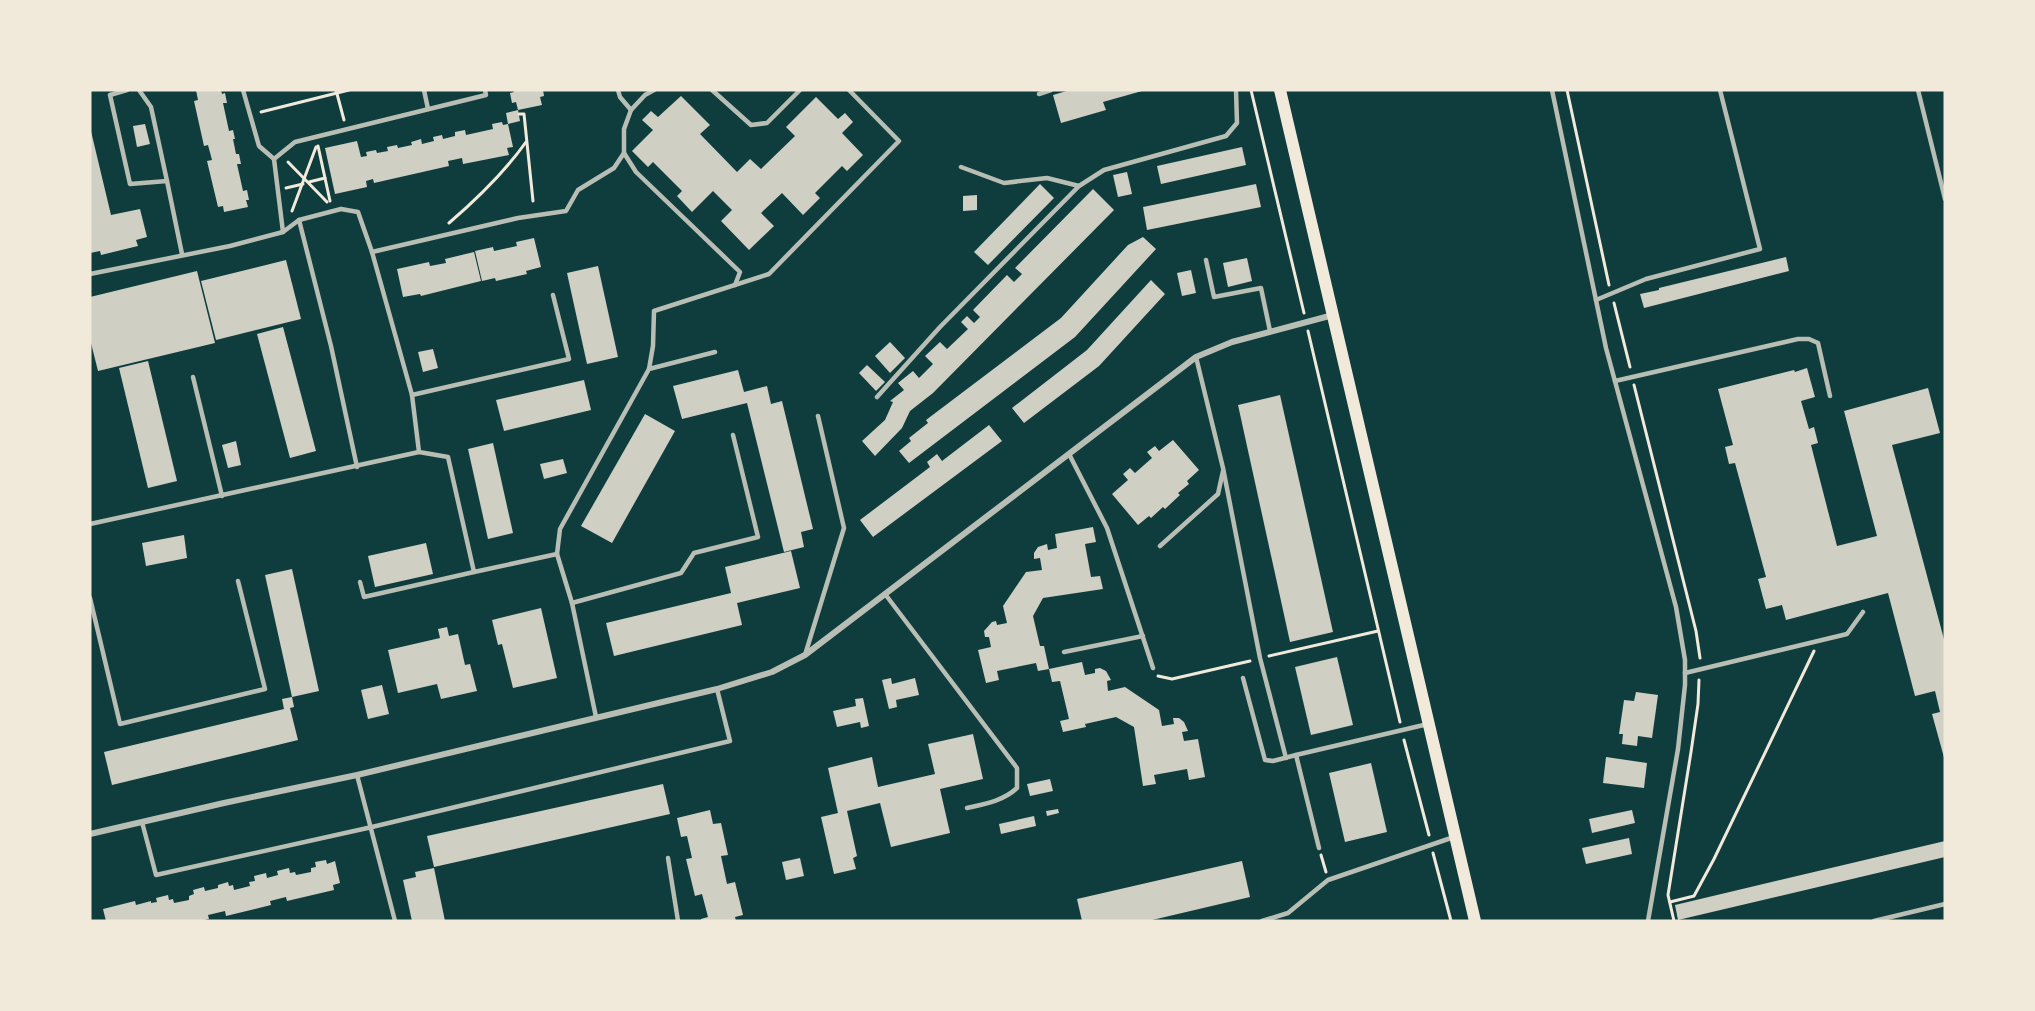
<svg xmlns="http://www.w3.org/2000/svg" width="2035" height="1011" font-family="Raleway,sans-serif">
<rect width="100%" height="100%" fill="#0f3d3e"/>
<g fill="#cfcfc3">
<path d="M196 90H221L222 94 225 93 227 103H223L229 131 233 130 235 139H233L236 154H239L241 164H237L243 191 247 190 249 200H246L248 207 224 212 223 206 218 207 207 161 212 160 208 145 204 146 194 101 198 100Z"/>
<path d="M513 90H543L544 96 540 97 542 105 518 110 520 121 508 124 513 147 507 148 509 155 463 164 462 158 448 161 449 166 374 183 373 179 366 181 367 187 335 194 325 148 357 141 361 157 367 156 366 152 376 150 377 153 388 151 387 147 397 145 398 148 412 145 411 142 421 139 422 144 434 141 433 137 442 135 443 139 455 136V132L465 130 466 135 493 129 492 124 502 122 503 125 508 124 506 113 518 110 516 102 512 103 510 93 514 92Z"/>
<path d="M1070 90H1142V91L1103 102 1106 110 1061 123 1053 95Z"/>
<path d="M681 96 710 125 700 134 737 172 750 159 761 169 795 136 786 127 816 97 838 119 845 113 853 122 842 133 863 155 847 171 842 166 815 193 820 198 803 215 782 193 761 213 774 226 749 250 721 221 732 210 713 191 692 212 677 196 682 191 653 162 648 167 632 151 653 130 642 120 651 111 658 117Z"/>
<path d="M145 124 150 144 137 147 133 126Z"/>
<path d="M90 127 111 215 140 209 147 237 136 240 138 246 101 255 100 251 90 253Z"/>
<path d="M1242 147 1246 165 1161 184 1157 166Z"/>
<path d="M1127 172 1132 194 1118 197 1113 175Z"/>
<path d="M1040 184 1054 198 988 265 974 252Z"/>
<path d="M1256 184 1261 207 1147 230 1143 207Z"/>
<path d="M1093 189 1114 210 933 393 910 411 902 428 875 456 862 441 885 420 893 402 890 401 904 390 898 383 913 371 919 378 933 364 925 356 940 342 947 349 968 329 961 322 967 316 974 323 980 317 973 310 1007 275 1014 282 1022 274 1015 268Z"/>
<path d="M977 195V210L963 211V196Z"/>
<path d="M1143 237 1156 249 1075 337 909 463 899 451 911 441 909 438 928 423 926 420 1061 318 1128 245Z"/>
<path d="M534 238 541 267 526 271 527 274 496 281 495 278 482 281 475 251 493 247 494 251 517 246 516 242Z"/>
<path d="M474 252 481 281 421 296 420 294 403 297 397 269 429 262 430 266 446 263 445 259Z"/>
<path d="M1786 257 1789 271 1644 308 1640 294 1659 290V288Z"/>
<path d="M1247 258 1252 281 1228 287 1223 263Z"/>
<path d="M286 260 301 319 216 340 201 281Z"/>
<path d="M598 266 618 357 587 364 567 273Z"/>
<path d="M1191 270 1196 293 1182 296 1177 273Z"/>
<path d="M197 271 215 343 98 371 90 339V297Z"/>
<path d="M1151 280 1165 294 1099 366 1024 423 1012 408 1087 350Z"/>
<path d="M283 327 316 451 290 458 257 334Z"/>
<path d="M890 342 905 358 890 373 875 356Z"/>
<path d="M433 349 438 368 423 372 418 352Z"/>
<path d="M148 361 177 481 148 488 119 368Z"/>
<path d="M867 365 885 382 876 391 859 373Z"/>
<path d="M1807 368 1815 397 1801 401 1809 429 1814 427 1818 443 1811 445 1837 546 1877 536 1844 411 1928 388 1940 433 1892 445 1945 643V761L1932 714 1940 712 1935 691 1915 696 1888 593 1786 620 1782 605 1766 609 1758 579 1766 577 1735 463 1729 464 1725 447 1733 445 1718 389 1794 370 1795 372Z"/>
<path d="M738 370 744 392 767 386 771 404 782 401 813 529 801 532 804 547 784 552 747 403 682 419 673 386Z"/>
<path d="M584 380 591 410 504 431 496 400Z"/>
<path d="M1280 395 1333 632 1290 642 1238 405Z"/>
<path d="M645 414 675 431 612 543 581 526Z"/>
<path d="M989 425 1002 441 873 537 860 520 930 467 927 462 937 454 942 461Z"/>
<path d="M1173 440 1199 470 1187 481 1189 484 1178 493 1180 495 1165 509 1163 507 1151 518 1149 516 1138 525 1112 494 1128 480 1123 474 1130 468 1135 473 1152 458 1147 452 1155 446 1159 451Z"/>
<path d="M236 441 241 465 228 468 222 445Z"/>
<path d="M493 443 513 533 488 539 468 449Z"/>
<path d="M563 459 567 473 544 479 540 464Z"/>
<path d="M1093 527 1096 542 1085 544 1091 577 1100 576 1103 589 1043 598 1033 616 1040 646H1044L1049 669 1038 671 1036 663 997 671 999 680 986 683 978 650 991 647 989 637H985L984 631 992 622 996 621 997 625 1007 623 1003 606 1026 572 1042 570 1040 558 1034 559V553L1038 547 1047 544 1048 550 1057 548 1055 534Z"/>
<path d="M184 535 187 558 146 566 142 543Z"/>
<path d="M426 543 433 574 375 587 368 556Z"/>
<path d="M791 551 800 588 737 603 742 625 614 656 606 623 731 593 725 567Z"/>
<path d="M292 569 319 691 292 697 265 575Z"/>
<path d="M541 608 557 678 513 688 502 644 498 645 492 620Z"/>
<path d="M447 627 449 636 458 634 465 665 470 664 477 691 441 699 437 684 398 693 388 650 440 638 438 629Z"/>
<path d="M1337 657 1353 725 1311 735 1295 667Z"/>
<path d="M1082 662 1085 675 1095 673V669L1100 668 1106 671 1111 680 1107 681 1108 691 1125 687 1159 710 1162 726 1174 724 1173 718H1179L1184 722 1188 731 1182 732 1184 741 1198 739 1205 777 1189 780 1187 769 1154 775 1156 784 1143 786 1134 727 1116 717 1085 724 1086 727 1063 732 1060 721 1069 719 1060 681 1052 682 1049 669Z"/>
<path d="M891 678 892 684 915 678 919 695 896 700 897 707 889 709 882 680Z"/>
<path d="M382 685 389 714 368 719 361 690Z"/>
<path d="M1636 692 1658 695 1652 738 1638 736 1637 746 1622 744 1623 734H1619L1624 700 1634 701Z"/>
<path d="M292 697 294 707 290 708 298 740 112 785 104 752 284 709 282 699Z"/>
<path d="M863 698 869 726 861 728 860 722 837 727 833 711 856 706 855 699Z"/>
<path d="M973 734 983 779 940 789 950 833 891 847 880 803 847 811 857 856 853 858 856 869 834 874 821 817 838 813 828 768 872 757 878 787 935 774 928 744Z"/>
<path d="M1606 757 1647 763 1644 788 1603 783Z"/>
<path d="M1371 763 1387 832 1345 842 1329 773Z"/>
<path d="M1050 779 1053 791 1030 796 1027 784Z"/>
<path d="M663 784 670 814 434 867 427 836Z"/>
<path d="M1058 809 1059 813 1047 816 1046 811Z"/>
<path d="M710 810 713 824 721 823 728 855 721 856 727 884 735 882 743 915 735 917 736 921H701V919L708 917 702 894 695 896 686 859 692 858 687 836 681 837 677 818Z"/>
<path d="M1632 810 1635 823 1592 833 1589 819Z"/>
<path d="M1034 816 1036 826 1001 834 999 824Z"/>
<path d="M1629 838 1632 854 1586 864 1582 848Z"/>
<path d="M1945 841V857L1678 920 1675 905Z"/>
<path d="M800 858 804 876 786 880 782 862Z"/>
<path d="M326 860 327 864 335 861 340 883 333 885 334 890 287 901 286 897 270 901 271 905 226 916 225 911 208 915 209 919 200 921H106L103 909 135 901 136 905 151 901V903L157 902 156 898 168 895 169 900 173 899 174 903 189 900V896L194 894 193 890 204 887 205 891 218 888V885L228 882 229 886 233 885 234 890 250 886 249 882 255 881 254 876 266 873 267 878 278 875 277 871 289 868 290 873 295 872 296 875 311 872V868L316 867 315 862Z"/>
<path d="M1242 861 1250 897 1148 921H1082L1077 899Z"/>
<path d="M434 868 445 921H412L403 880 416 877 415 872Z"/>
</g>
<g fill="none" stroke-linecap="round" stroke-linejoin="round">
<g stroke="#f1e9da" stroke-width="3">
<path d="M336 90 344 120"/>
<path d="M1251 90 1304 313"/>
<path d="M1567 90 1609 285"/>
<path d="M261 112 349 90"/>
<path d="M519 114H524L533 201"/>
<path d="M318 146 330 201"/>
<path d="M288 162 327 202"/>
<path d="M309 182 325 178"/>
<path d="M286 188 303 184"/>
<path d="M292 211 316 147"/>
<path d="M449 223C478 198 504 173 526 142"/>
<path d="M1614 303 1630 367"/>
<path d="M1308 331 1400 722"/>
<path d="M1634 385 1696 631 1700 658"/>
<path d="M1269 656 1378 631"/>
<path d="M1158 676 1172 679 1250 661"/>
<path d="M1404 740 1429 835"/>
<path d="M1433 853 1451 921"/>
<path d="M1321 855 1326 872"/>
<path d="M1670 902 1694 896 1714 859 1814 651"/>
<path d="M1674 921 1668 895 1691 752 1698 704 1699 680"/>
</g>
<g stroke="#b8beb3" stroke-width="4.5">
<path d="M127 90 110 95 130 184 167 181 182 254"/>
<path d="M139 90 151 107 167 181"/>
<path d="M243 90 259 146 274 159"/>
<path d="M424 90 428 109"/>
<path d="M618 90 620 97 631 110"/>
<path d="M712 90 751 125 767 123 800 90"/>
<path d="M1552 90 1606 348 1676 607 1685 660V685L1678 749 1648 921"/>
<path d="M1918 90 1945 199"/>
<path d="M1039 94 1051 90"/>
<path d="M624 153 636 172 740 272 735 285"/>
<path d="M961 167 1004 183 1047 178 1079 186"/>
<path d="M299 220 331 346 357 467"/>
<path d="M283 232 274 159 295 142 486 95 485 90"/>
<path d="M372 252 518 218 566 211 578 190 614 168 624 153V129L631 110 645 95 654 90"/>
<path d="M1206 260 1214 297 1261 288 1270 331"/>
<path d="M90 274 230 246 283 232 299 220 341 209 358 212 372 252 412 395 419 452 448 457 474 572 557 554 572 603 596 717"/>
<path d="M1596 300 1646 279 1760 249 1720 90"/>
<path d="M1196 357 1223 468 1260 658 1286 758"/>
<path d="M649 369 653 346 654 311 769 274 899 141 849 90"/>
<path d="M193 377 222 496"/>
<path d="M1615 381 1798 339H1809L1818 343 1830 396"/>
<path d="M412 395 569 359 553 295"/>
<path d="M877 397 940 327 1079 186 1104 170 1226 136 1237 123 1236 90"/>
<path d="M1069 454 1107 528 1153 668"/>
<path d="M90 524 419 452"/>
<path d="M1160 546 1218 494 1223 471"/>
<path d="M557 554 560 529 649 369 715 352"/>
<path d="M360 582 364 597 474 572"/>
<path d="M885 594 1017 768V788C1003 801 985 804 967 808"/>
<path d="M90 598 120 724 265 689 238 581"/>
<path d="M572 603 681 573 694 553 758 537 733 435"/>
<path d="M1064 652 1143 636"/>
<path d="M805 655 844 528 818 416"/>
<path d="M1685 673 1847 634 1863 612"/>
<path d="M1243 678 1265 760 1273 761 1296 755 1319 848"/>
<path d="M1296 755 1428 724"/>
<path d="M357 775 395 921"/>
<path d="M142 822 156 875 372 827 730 741 717 689"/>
<path d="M668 858 678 921"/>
<path d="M1262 921 1288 913 1328 880 1454 837"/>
<path d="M1874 921 1945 904"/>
</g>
<path stroke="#b8beb3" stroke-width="6" d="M90 834 224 803 357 775 717 689 772 672 805 655 1196 357 1232 342 1333 315"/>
<path stroke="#f1e9da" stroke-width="12" d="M1280 90 1475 921"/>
</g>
<rect width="2035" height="1011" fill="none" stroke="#f1e9da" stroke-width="183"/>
</svg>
